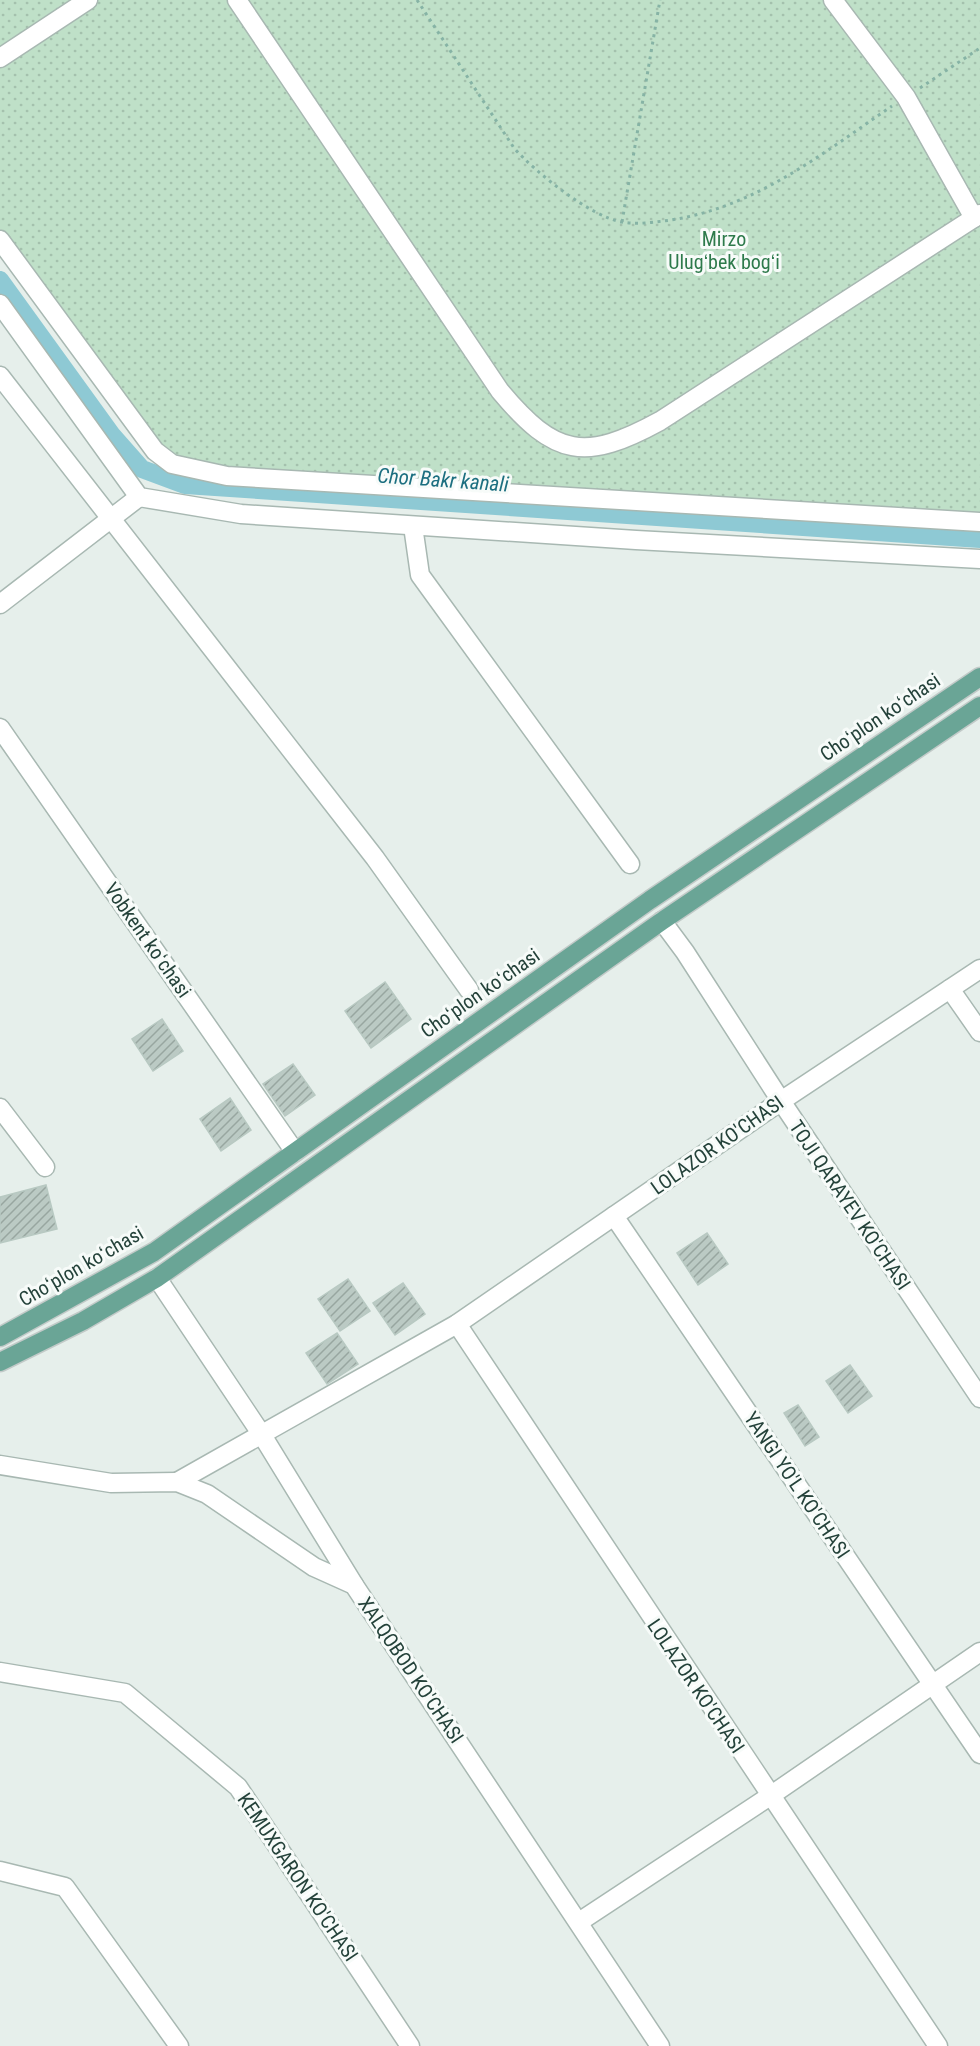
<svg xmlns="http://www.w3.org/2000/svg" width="980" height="2046" font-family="'Roboto Condensed',sans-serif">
<defs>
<pattern id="green-dots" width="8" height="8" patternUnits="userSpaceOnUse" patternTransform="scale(1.5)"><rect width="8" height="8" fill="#bfe0c8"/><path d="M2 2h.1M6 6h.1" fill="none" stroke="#a4c1ad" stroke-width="1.8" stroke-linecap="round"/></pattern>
<pattern id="building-hatch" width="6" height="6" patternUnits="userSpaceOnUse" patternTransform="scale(1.5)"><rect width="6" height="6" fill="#bbcac4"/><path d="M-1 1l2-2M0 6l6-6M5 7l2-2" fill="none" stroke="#98a6a0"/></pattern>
</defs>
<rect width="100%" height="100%" fill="#e6efeb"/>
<path fill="url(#green-dots)" d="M0 0H980V515L618 497 194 464 163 453 0 233Z"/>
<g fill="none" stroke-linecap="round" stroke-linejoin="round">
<path stroke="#8ec9d4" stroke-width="18" d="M0 280 112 435 142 469 185 485 980 539"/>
</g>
<g fill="url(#building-hatch)" stroke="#b8c9c2" stroke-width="1.5">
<path d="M385 982 411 1019 371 1048 345 1011Z"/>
<path d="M162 1019 183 1051 153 1071 132 1039Z"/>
<path d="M293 1064 315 1095 285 1116 263 1084Z"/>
<path d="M230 1098 251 1130 221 1151 200 1119Z"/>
<path d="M46 1185 57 1229 0 1243V1197Z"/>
<path d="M707 1233 728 1264 698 1285 677 1253Z"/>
<path d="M348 1279 370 1311 340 1331 318 1299Z"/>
<path d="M403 1283 425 1314 395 1335 373 1303Z"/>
<path d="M337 1333 358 1364 327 1384 306 1353Z"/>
<path d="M850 1365 872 1396 848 1413 826 1381Z"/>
<path d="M798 1405 819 1437 805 1446 784 1413Z"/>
</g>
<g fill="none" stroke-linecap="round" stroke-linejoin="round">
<defs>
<g id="minor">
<path d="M237 0 500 391C555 457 585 462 660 421L980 214"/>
<path d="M833 0 906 97 974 218"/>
<path d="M0 58 88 0"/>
<path d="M0 240 155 451 172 464 227 476 980 522"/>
<path d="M0 304 139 497 241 514 636 540 980 559"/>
<path d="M0 376 375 858 469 990"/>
<path d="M413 526 420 575 630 864"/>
<path d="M0 604 139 497"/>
<path d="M0 728 295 1152"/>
<path d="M662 921 685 952 781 1101 980 1398"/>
<path d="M950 989 980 1032"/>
<path d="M0 1108 45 1167"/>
<path d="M614 1216 980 1754"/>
<path d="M157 1278 262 1435 354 1585"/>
<path d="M457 1324 938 2046"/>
<path d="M0 1465 111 1483 177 1482 207 1494 314 1567 354 1585 660 2046"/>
<path d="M177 1482 457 1324 781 1101 980 969"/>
<path d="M0 1672 125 1693 238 1787 410 2046"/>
<path d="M0 1871 65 1887 179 2046"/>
<path d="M579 1922 770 1796 980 1652"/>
</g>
<g id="major">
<path d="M0 1337 154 1252 650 900 980 677"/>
<path d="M0 1362 83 1321 157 1278 662 921 980 706"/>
</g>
</defs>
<use href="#minor" stroke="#a8b8b2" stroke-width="21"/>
<use href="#major" stroke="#c2cac8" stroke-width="21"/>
<g stroke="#86b3a5" stroke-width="3" stroke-dasharray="3 4.5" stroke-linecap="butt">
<path d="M417 0 514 148C535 172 591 217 622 222 638 225 655 222 671 220 756 207 823 153 892 106"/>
<path d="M920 88 980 48"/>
<path d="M622 222 660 0"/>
</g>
<use href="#minor" stroke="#fff" stroke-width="18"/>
<use href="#major" stroke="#6aa596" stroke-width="18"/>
</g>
<g text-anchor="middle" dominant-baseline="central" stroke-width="6" stroke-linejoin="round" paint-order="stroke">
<g font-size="20" fill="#2d7a4b" stroke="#f7fbf9">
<text x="724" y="239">Mirzo<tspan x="724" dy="23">Ulugʻbek bogʻi</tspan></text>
</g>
<g font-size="20" fill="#24423a" stroke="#f7fbf9">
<text transform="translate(880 717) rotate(-34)">Choʻplon koʻchasi</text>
<text transform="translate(148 940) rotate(55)">Vobkent koʻchasi</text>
<text transform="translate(480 993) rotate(-35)">Choʻplon koʻchasi</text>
<text transform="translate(717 1145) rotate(-35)">LOLAZOR KO'CHASI</text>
<text transform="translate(850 1205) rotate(56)">TOJI QARAYEV KO'CHASI</text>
<text transform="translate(81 1266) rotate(-30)">Choʻplon koʻchasi</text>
<text transform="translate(797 1485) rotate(56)">YANGI YO'L KO'CHASI</text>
<text transform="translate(411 1670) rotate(56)">XALQOBOD KO'CHASI</text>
<text transform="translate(696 1686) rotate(56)">LOLAZOR KO'CHASI</text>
<text transform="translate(298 1877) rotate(56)">KEMUXGARON KO'CHASI</text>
</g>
<g font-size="21" font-style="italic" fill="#1c6f80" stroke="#f7fbf9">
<text transform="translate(443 480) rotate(4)">Chor Bakr kanali</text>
</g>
</g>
</svg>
